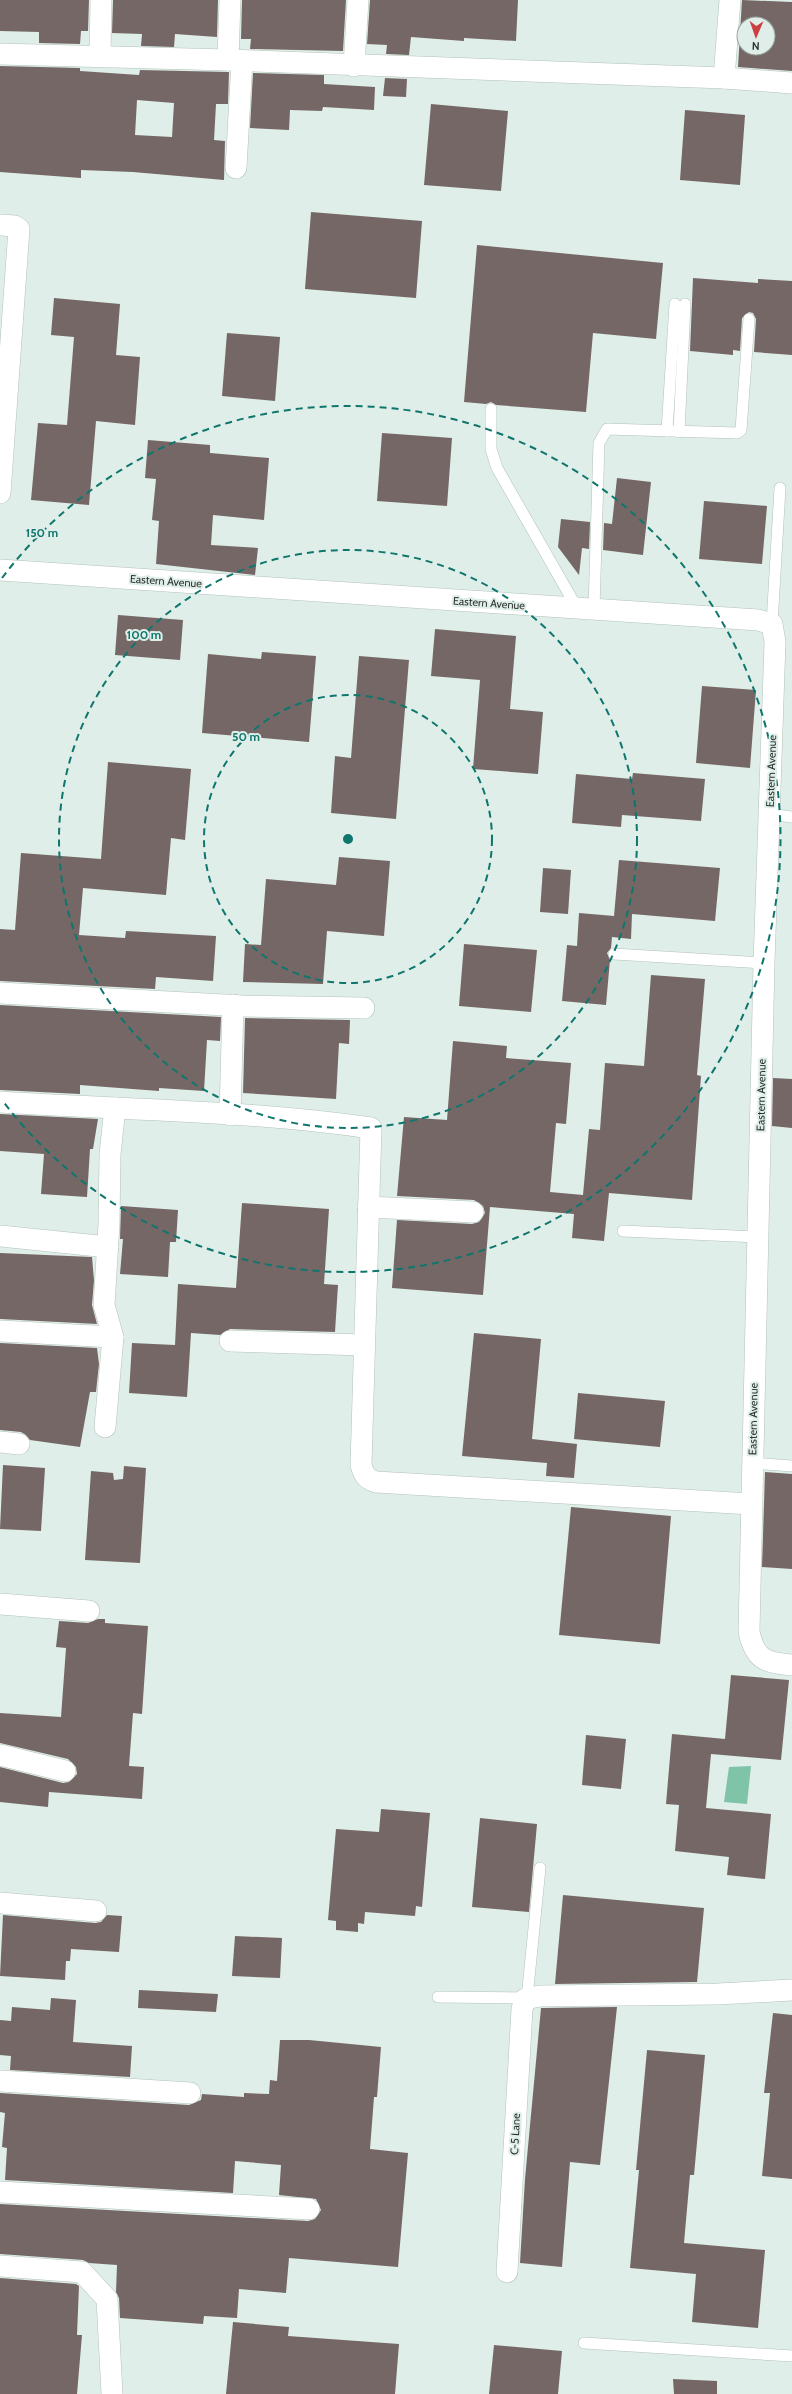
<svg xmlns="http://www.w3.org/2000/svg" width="792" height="2394" font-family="Cabin,sans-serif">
<rect width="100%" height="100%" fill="#dfeee8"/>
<path fill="#7fc3a9" d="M751 1766 747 1804 724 1802 729 1767Z"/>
<g fill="#756766" fill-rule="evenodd">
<path d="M0 0H89L88 31H81L80 44 39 43V32L0 31Z"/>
<path d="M113 0H218L217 37 175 34 174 47 141 46 142 34 112 33Z"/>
<path d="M242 0H346L343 51 250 49 251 39H241Z"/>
<path d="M370 0H518L516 41 464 38V41L411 37 409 55 386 54 387 45 367 44Z"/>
<path d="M742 0 792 2V71L738 67ZM744 24H768V48H744Z"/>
<path d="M0 66 80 68V71L139 75 140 70 229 72 228 104H216L214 140 225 141 224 180 133 172 81 170V178L0 172ZM137 100 174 103 172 137 135 135Z"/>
<path d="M253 73 324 75V84L375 87 374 110 323 107 322 111 290 110 289 130 250 128Z"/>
<path d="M385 78 407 79 406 97 383 96Z"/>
<path d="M431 104 508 111 501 191 424 185Z"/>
<path d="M685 110 745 115 740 185 680 180Z"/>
<path d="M311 212 422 221 416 298 305 289Z"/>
<path d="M477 245 663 263 656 339 593 333 586 412 496 405 491 402 486 404 464 402Z"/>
<path d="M693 278 758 283V279L792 281V355L754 352 756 319 753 313 749 312 742 318 740 351 733 350V355L690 351Z"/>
<path d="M54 298 120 304 116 355 140 357 135 425 96 421 89 505 31 500 38 423 67 425 74 337 51 335Z"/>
<path d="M227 333 280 337 275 401 222 396Z"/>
<path d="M382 433 452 438 447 506 377 501Z"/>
<path d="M148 440 210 445V453L269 458 264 520 213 515 211 545 258 548 255 575 156 564 159 521 152 520 156 479 145 478Z"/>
<path d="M617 478 651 482 643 555 603 550 604 523 612 524Z"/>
<path d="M704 501 767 506 762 564 699 559Z"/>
<path d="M561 519 590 522 589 549 582 548 579 575 558 547Z"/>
<path d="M118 615 183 620 180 660 115 655Z"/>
<path d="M435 629 516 636 510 709 543 712 538 774 473 769 480 680 431 676Z"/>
<path d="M262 652 316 656 309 742 202 733 208 654 261 659Z"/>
<path d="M359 656 409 660 396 819 331 813 335 756 351 758Z"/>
<path d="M702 686 756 690 750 768 696 763Z"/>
<path d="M108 762 191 769 185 840 171 838 166 895 83 888 79 935 125 938 126 931 216 936 213 981 156 977 155 989 0 981V929L15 930 21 853 101 859Z"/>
<path d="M633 773 705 779 701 821 622 815 621 827 572 823 576 774 632 779Z"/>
<path d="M339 857 390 861 384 936 327 931 323 984 243 982 245 944 261 945 266 879 336 885Z"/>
<path d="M619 860 720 868 715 921 632 914 631 939 612 937 611 948 607 953 610 960 606 1005 562 1001 567 945 577 946 579 913 614 916Z"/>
<path d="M543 868 571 870 568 914 540 912Z"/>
<path d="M464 944 537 950 531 1012 459 1006Z"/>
<path d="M651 975 705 979 697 1075 701 1076 692 1200 609 1193 604 1241 572 1238 574 1214 490 1207 483 1295 392 1288 397 1220 472 1224 479 1222 485 1213 483 1206 474 1200 397 1196 404 1117 447 1120 453 1041 507 1046 506 1058 571 1063 566 1124 556 1123 550 1192 583 1195 589 1129 600 1130 605 1063 644 1066Z"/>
<path d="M0 1005 221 1017 220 1041 207 1040 204 1091 159 1088V1091L80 1085V1094L0 1090Z"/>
<path d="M245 1018 350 1020 349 1044 339 1043 336 1099 243 1093Z"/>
<path d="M773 1078 792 1079V1128L772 1126Z"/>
<path d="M0 1114 98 1119 93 1149H90L87 1197 41 1194 44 1154 0 1151Z"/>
<path d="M242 1203 329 1209 324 1284 338 1285 335 1332 230 1329 220 1335 191 1333 187 1397 129 1393 132 1343 175 1345 178 1284 236 1288Z"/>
<path d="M121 1206 178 1210 176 1242H170L168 1277 120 1274 123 1239H120Z"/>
<path d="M0 1253 92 1257 94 1280 92 1305 97 1324 0 1319Z"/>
<path d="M474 1333 541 1339 532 1439 577 1444 574 1478 546 1476 547 1463 462 1456Z"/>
<path d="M0 1343 97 1348 99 1364 96 1392H90L80 1447 30 1440 26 1435 21 1432 0 1430Z"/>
<path d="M578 1393 665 1401 660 1447 574 1439Z"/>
<path d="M3 1465 45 1468 41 1531 0 1529Z"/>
<path d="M124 1466 146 1468 140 1563 85 1560 91 1471 113 1473 114 1480 123 1479Z"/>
<path d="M765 1472 792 1474V1569L762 1567Z"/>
<path d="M571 1507 671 1516 660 1644 559 1635Z"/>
<path d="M98 1619H105V1623L148 1626 142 1714 133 1713 129 1766 144 1767 142 1799 49 1792 48 1807 0 1802V1767L63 1783 69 1782 77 1774 76 1767 68 1759 0 1743V1713L61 1717 66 1648 56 1647 59 1621 88 1623Z"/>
<path d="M731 1675 789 1680 781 1760 711 1754 706 1808 771 1814 765 1879 727 1875 729 1857 675 1851 679 1805 666 1804 672 1734 725 1739Z"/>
<path d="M586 1735 626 1739 621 1789 582 1785Z"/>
<path d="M381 1809 430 1813 422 1907 416 1906 415 1916 365 1912 364 1924 358 1923V1932L336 1930V1921L328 1920 336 1829 379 1832Z"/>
<path d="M480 1818 537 1824 529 1912 472 1907Z"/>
<path d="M563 1895 704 1908 697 1982 555 1984Z"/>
<path d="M3 1915 95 1923 101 1922 107 1915 122 1916 119 1952 71 1949 70 1961H66L65 1980 0 1976Z"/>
<path d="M235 1936 282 1938 280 1978 232 1976Z"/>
<path d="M139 1990 218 1994 216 2012 138 2008Z"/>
<path d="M51 1998 76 2000 73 2042 132 2046 130 2077 10 2070 11 2056 0 2055V2020L11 2021 12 2007 50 2010Z"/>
<path d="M617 2007 600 2165 570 2162 562 2267 520 2263 525 2179 541 2008Z"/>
<path d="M773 2013 792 2015V2179L762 2176 770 2093H764Z"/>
<path d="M280 2040H309L381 2047 377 2097H374L370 2149 408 2153 398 2267 289 2258 286 2293 239 2289 237 2318 204 2316 203 2324 120 2318 119 2298 116 2292 117 2265 89 2263 83 2260 0 2254V2204L308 2221 315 2219 321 2210 316 2199 279 2195 281 2165 235 2161 233 2193 5 2180 7 2148 2 2147 5 2113 0 2112V2093L189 2105 201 2100 202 2094 244 2097V2093L269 2094 270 2080 277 2081Z"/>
<path d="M647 2050 705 2055 694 2175H690L684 2243 765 2250 758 2328 692 2322 696 2274 630 2268 639 2170H636Z"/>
<path d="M0 2278 76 2284 79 2286 77 2335H82L77 2394H0Z"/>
<path d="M233 2322 289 2327 288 2336 399 2344 395 2394H226Z"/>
<path d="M494 2345 562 2351 558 2394H489Z"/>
<path d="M673 2379 717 2381V2394H674Z"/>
</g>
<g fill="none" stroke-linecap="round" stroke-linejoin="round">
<defs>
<g id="lane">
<path d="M491 409V449L497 468 577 608"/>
<path d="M667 431 675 304"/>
<path d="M679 432 685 304"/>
<path d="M594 609 599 443 607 429 737 433 741 430 749 319"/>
<path d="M772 624 780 488"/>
<path d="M769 814 792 817"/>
<path d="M614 954 764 963"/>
<path d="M623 1231 757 1237"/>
<path d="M752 1463 792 1466"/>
<path d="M438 1997 527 1998 540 1868"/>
<path d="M584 2343 792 2356"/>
</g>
<g id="street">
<path d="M0 54 228 60 724 78 792 83"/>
<path d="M100 56 101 0"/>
<path d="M228 60 230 0"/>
<path d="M354 66 358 0"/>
<path d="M724 78 730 0"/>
<path d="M236 168 242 61"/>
<path d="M0 225 15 226 19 229 0 493"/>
<path d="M0 570 758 620 772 624 775 642 764 963 749 1632C755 1659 765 1663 792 1665"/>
<path d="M0 993 243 1006 364 1008"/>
<path d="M0 1102C123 1110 248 1110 371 1128L361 1465C364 1475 366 1479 376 1482L751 1504"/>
<path d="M230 1115 233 1005"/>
<path d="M368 1207 473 1212"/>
<path d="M0 1236 108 1247"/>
<path d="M0 1331 113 1337"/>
<path d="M230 1341 364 1345"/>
<path d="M105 1427 113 1337 104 1305 109 1224 110 1154 115 1108"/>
<path d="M0 1442 19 1444"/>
<path d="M0 1604 89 1611"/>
<path d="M0 1755 65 1771"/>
<path d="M0 1903 96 1911"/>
<path d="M0 2081 190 2093"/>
<path d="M0 2192 309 2209"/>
<path d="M0 2266 82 2272 107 2299 112 2394"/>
<path d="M507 2272 522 2009 525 1999 540 1996 718 1994 792 1990"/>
</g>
</defs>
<use href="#lane" stroke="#b3c2bb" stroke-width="12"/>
<use href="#street" stroke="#b3c2bb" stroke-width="22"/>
<use href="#lane" stroke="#fff" stroke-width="11"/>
<use href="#street" stroke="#fff" stroke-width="21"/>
</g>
<g fill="none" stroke="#0f766e" stroke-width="2" stroke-dasharray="7 5">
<circle cx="348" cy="839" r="144"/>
<circle cx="348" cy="839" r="289"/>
<path d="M2 578A433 433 0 1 1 2 1100"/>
</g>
<g text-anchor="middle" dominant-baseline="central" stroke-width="4" stroke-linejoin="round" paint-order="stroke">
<g font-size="11" fill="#2d3330" stroke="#dfeee8">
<text transform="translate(166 581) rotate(4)">Eastern Avenue</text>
<text transform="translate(489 603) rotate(4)">Eastern Avenue</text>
<text transform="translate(771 771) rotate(-88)">Eastern Avenue</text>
<text transform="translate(761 1095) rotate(-89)">Eastern Avenue</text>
<text transform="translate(753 1419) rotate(-89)">Eastern Avenue</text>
<text transform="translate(515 2134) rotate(-87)">C-5 Lane</text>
</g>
</g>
<circle cx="348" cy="839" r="6" fill="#0f766e" stroke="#dfeee8" stroke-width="2"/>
<g font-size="12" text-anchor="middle" font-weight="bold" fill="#0f766e" stroke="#dfeee8" stroke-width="4" stroke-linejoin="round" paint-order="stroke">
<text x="42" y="537">150 m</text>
<text x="144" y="639">100 m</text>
<text x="246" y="741">50 m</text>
</g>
<g transform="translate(756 36) rotate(182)"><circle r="19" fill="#dfeee8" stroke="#98a39e"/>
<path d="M0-3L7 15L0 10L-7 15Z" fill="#ce3f44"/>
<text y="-6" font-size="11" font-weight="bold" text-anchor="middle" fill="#2d3330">N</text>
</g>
</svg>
